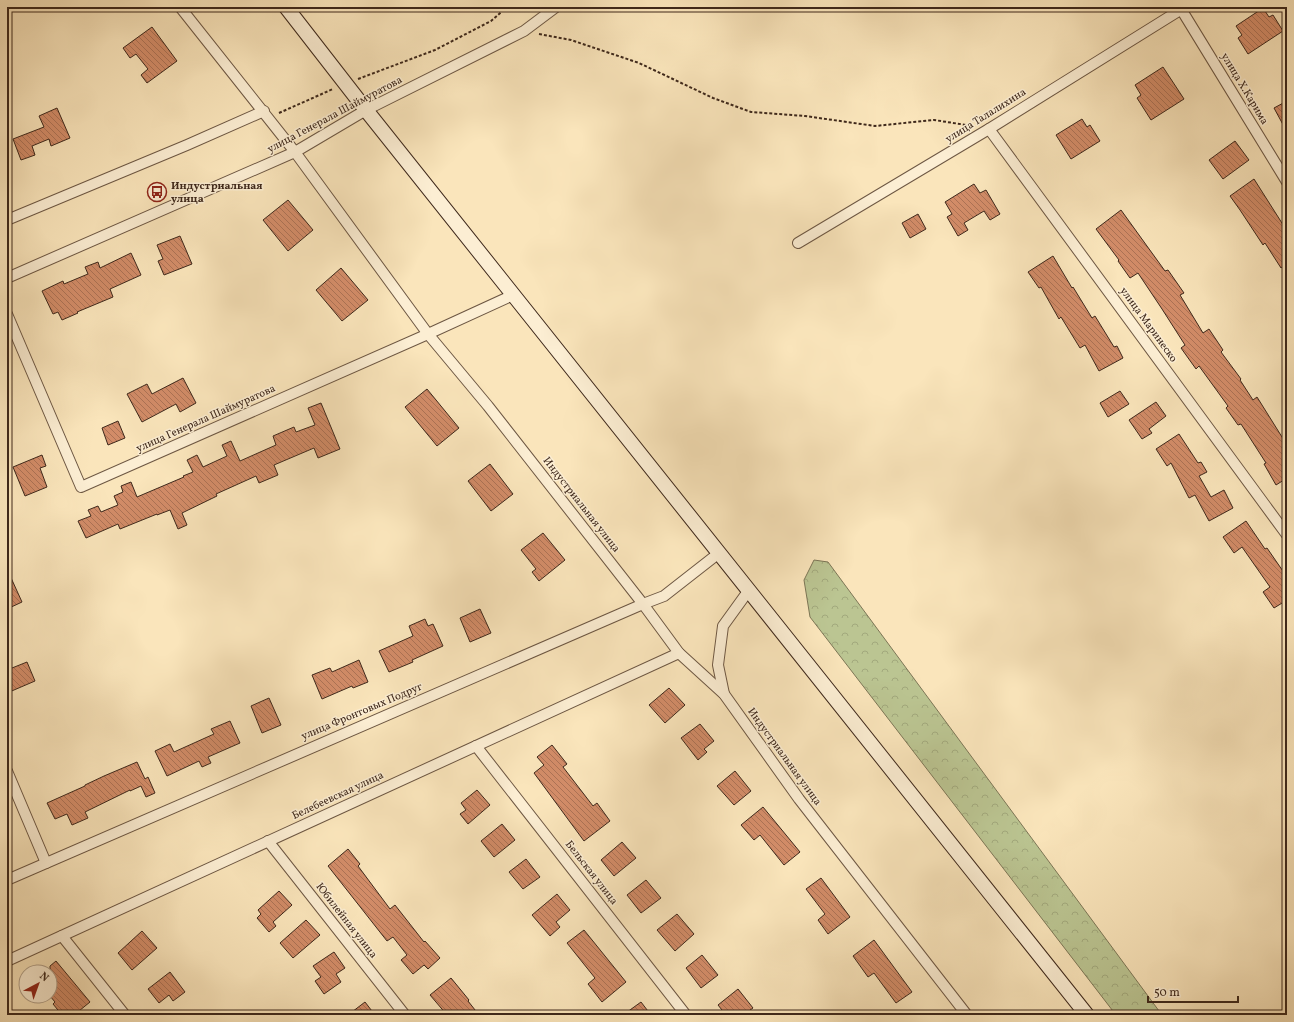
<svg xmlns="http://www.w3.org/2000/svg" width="1294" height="1022" font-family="Vollkorn,serif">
<defs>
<pattern id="forest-crowns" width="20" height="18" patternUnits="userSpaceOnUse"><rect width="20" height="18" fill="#bbc592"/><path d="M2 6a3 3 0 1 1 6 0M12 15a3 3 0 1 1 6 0" fill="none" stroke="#a2a97d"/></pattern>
<pattern id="building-back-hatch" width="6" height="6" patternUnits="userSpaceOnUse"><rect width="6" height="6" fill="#d28c68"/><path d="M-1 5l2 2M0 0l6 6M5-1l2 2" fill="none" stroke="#ac7255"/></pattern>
</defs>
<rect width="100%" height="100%" fill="#fae5bb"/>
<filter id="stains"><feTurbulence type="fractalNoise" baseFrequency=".005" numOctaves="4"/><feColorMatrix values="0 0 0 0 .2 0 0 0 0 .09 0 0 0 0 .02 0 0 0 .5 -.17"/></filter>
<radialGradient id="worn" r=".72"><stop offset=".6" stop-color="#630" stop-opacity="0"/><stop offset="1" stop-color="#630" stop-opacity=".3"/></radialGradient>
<path fill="url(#forest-crowns)" stroke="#7c7656" d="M814 560 828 562 1162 1015H1116L810 617 804 580Z"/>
<g fill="url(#building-back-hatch)" stroke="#3e281b">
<path d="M1263 8 1269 17 1273 15 1283 31 1248 54 1238 38 1242 35 1236 26Z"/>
<path d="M152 27 177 61 147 83 141 75 148 69 136 54 130 58 123 48Z"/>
<path d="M1163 67 1184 99 1151 120 1137 98 1141 95 1135 85Z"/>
<path d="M1287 101V132L1274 108Z"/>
<path d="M57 108 70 138 51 146 49 139 32 146 35 155 21 160 13 139 44 127 39 116Z"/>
<path d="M1082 119 1087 127 1090 125 1100 141 1071 159 1056 135Z"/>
<path d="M1235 141 1249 160 1223 179 1209 160Z"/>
<path d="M1254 179 1287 231V263L1281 268 1265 243 1263 245 1240 210 1230 196Z"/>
<path d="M974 184 980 193 986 190 1000 214 990 220 984 211 964 223 968 230 958 236 947 217 952 214 945 202Z"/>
<path d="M288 200 313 230 288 251 263 220Z"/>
<path d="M1121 210 1165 271 1168 270 1184 293 1180 295 1203 333 1209 329 1223 350 1221 352 1241 379 1240 380 1253 400 1257 397 1287 445V478L1276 485 1264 464 1266 463 1241 424 1238 425 1226 408 1228 406 1199 366 1196 369 1181 348 1185 345 1162 309 1138 273 1130 278 1118 261 1119 260 1096 229Z"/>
<path d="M918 214 926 229 910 238 902 223Z"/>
<path d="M180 236 192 264 164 275 158 261 163 259 157 245Z"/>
<path d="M131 253 141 275 110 289 113 297 77 312 78 313 62 320 58 312 53 314 42 291 63 281 64 284 88 274 85 267 98 262 100 268Z"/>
<path d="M1053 256 1072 288 1073 287 1092 318 1095 316 1114 347 1117 346 1123 358 1099 371 1085 345 1080 348 1061 317 1059 319 1041 287 1039 288 1028 272Z"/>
<path d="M341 268 368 300 342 321 316 290Z"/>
<path d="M183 378 196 403 180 412 176 404 142 422 127 394 147 384 152 394Z"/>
<path d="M427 389 459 428 437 446 405 407Z"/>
<path d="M1120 391 1129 404 1108 417 1100 403Z"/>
<path d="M1156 402 1166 416 1149 429 1152 433 1142 439 1129 420Z"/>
<path d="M321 403 340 449 318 458 314 448 274 465 278 475 259 483 256 476 216 494 217 496 182 513 187 525 178 529 170 510 157 515V514L120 529 118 524 86 538 78 521 91 516 88 510 98 506 101 512 118 505 114 496 123 492 121 486 131 482 137 497 184 477 183 476 193 472 187 460 197 455 203 467 227 456 222 445 231 441 240 461 276 445 273 436 294 427 296 432 315 425 308 408Z"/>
<path d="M118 421 125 438 108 445 102 428Z"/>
<path d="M1179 434 1198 463 1201 462 1207 472 1199 476 1211 497 1224 490 1233 508 1209 521 1195 495 1189 498 1171 463 1167 466 1156 449Z"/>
<path d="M42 455 46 466 40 468 47 487 25 496 13 467Z"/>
<path d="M490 464 513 494 491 511 468 481Z"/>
<path d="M1246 521 1265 549 1267 548 1287 577V600L1274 608 1263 592 1270 587 1242 547 1234 553 1223 537Z"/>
<path d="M543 533 565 560 539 581 532 572 536 569 521 550Z"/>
<path d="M7 569 22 602 7 609Z"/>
<path d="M480 609 491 633 470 642 460 618Z"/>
<path d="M425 619 428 626 433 624 443 646 412 660 413 662 389 672 379 651 413 636 409 626Z"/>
<path d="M359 660 368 682 353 688 352 686 322 699 312 675 330 668 332 672Z"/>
<path d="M27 662 35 681 7 693V670Z"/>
<path d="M669 688 685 705 665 723 649 705Z"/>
<path d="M269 698 281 725 262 733 251 706Z"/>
<path d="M230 721 240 743 208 757 211 763 202 767 199 761 167 776 155 751 170 744 174 752 214 734 211 729Z"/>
<path d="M700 724 714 741 704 749 707 752 698 760 681 738Z"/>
<path d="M552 745 567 764 563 767 593 806 597 803 610 821 584 841 534 773 544 765 537 757Z"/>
<path d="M137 762 145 779 148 777 155 793 146 797 141 786 130 791V790L85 812 88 818 72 825 67 814 55 819 47 803 85 786V785L104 776Z"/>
<path d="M735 771 751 791 734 805 717 786Z"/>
<path d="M477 790 490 805 468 824 460 814 466 810 461 803Z"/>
<path d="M763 807 800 852 784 865 760 835 754 840 741 825Z"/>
<path d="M502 824 515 840 494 857 481 841Z"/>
<path d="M622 842 636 858 614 876 601 860Z"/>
<path d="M348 849 360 864 358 866 390 909 395 905 424 942 425 941 440 958 428 969 424 965 413 974 401 960 407 955 393 937 387 941 328 866Z"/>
<path d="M526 859 540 877 523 889 509 872Z"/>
<path d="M821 878 850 917 828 934 818 920 825 914 806 889Z"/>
<path d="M646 880 661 898 641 913 627 895Z"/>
<path d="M279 891 292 905 273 922 276 926 269 932 257 918 261 914 258 910Z"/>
<path d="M557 894 570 910 556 922 560 927 550 936 532 915Z"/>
<path d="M677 914 694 934 675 951 657 930Z"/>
<path d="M306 920 320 935 293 958 280 943Z"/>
<path d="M584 930 626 982 602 1002 588 984 595 978 567 943Z"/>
<path d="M142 931 157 948 132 970 118 953Z"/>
<path d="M874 940 912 992 896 1003 874 973 868 977 853 956Z"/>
<path d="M334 952 345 968 336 974 341 982 324 994 315 981 321 977 313 966Z"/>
<path d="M702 955 718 975 701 988 686 968Z"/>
<path d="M56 961 90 1002 74 1015H62L53 1004 55 1002 50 996V966Z"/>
<path d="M170 972 185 992 173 1001 169 995 159 1003 148 989Z"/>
<path d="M451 978 469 1000 468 1001 479 1015H447L430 995Z"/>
<path d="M738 989 753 1008 743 1015H726L718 1005Z"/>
<path d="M365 1002 375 1015H348Z"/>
<path d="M641 1002 651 1015H623Z"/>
</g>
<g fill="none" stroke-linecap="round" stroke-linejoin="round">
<defs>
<g id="street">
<path d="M180 7 295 152 428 334 488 406 643 604 679 653 724 694 799 799 967 1015"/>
<path d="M1181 9 1287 182"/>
<path d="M989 129 1287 535"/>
<path d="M7 220 187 145 264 111"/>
<path d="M798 243 989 129 1185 7"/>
<path d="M7 278 295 152 366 110 524 31 556 7"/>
<path d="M7 314 81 487 428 334 513 295"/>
<path d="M724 694 718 665 723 626 749 590"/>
<path d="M476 746 686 1015"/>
<path d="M7 771 46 863"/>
<path d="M268 841 405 1015"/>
<path d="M7 880 643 604 664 596 719 553"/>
<path d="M62 936 125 1015"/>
<path d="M7 961 679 653"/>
</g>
<path id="secondary" d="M286 7 366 110 1087 1015"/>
</defs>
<use href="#street" stroke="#6d5743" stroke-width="12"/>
<use href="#secondary" stroke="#3e281b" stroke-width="16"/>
<g stroke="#3e281b" stroke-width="2" stroke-dasharray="3 2" stroke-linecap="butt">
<path d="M539 34 571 40 639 63 713 98 751 112 805 116 875 126 934 120 973 126"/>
<path d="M358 79 435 50 491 21 507 7"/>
<path d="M279 113 333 89"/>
</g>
<use href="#street" stroke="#fceed3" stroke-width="10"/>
<use href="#secondary" stroke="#fceed3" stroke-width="14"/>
</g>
<defs>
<symbol id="bus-ring" viewBox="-11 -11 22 22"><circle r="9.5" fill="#fceed3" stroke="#8f2418" stroke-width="1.5"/><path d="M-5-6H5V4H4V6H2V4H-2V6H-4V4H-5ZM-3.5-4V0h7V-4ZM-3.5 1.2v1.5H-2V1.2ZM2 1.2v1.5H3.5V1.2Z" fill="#8f2418"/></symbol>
</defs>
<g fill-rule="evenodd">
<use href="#bus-ring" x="146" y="181" width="22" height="22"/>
</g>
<g text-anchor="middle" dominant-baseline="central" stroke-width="3" stroke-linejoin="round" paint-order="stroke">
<g font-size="11" fill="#3e281b" stroke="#fceed3">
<text transform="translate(1244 89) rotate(59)">улица Х.Карима</text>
<text transform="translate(335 115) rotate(-28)">улица Генерала Шаймуратова</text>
<text transform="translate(986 116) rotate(-32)">улица Талалихина</text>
<text transform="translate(1148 325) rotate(54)">улица Маринеско</text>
<text transform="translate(206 419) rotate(-24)">улица Генерала Шаймуратова</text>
<text transform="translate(581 505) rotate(52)">Индустриальная улица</text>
<text transform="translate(362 712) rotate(-23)">улица Фронтовых Подруг</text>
<text transform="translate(784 757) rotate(54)">Индустриальная улица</text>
<text transform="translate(338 796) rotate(-25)">Белебеевская улица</text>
<text transform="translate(591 873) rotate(52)">Бельская улица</text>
<text transform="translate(346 921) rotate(52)">Юбилейная улица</text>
</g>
<g font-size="11" font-weight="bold" fill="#3e281b" stroke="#fceed3" text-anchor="start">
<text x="171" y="186">Индустриальная<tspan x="171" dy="13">улица</tspan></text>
</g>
</g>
<rect width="1294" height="1022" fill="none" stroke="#fae5bb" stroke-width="24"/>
<rect x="8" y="8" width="1278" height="1006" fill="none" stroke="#3e281b" stroke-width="2"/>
<rect x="12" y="12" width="1270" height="998" fill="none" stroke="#3e281b"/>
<g transform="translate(38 984) rotate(41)"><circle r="19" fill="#fceed3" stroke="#b09f89"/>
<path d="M0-3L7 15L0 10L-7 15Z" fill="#8f2418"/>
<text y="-6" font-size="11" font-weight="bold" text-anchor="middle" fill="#3e281b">N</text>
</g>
<path d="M1148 996v6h90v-6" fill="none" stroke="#3e281b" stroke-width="2"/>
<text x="1154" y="996" font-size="12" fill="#3e281b" stroke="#fceed3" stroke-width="3" paint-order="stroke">50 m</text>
<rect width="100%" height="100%" filter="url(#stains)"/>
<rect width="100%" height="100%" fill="url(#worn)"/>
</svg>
